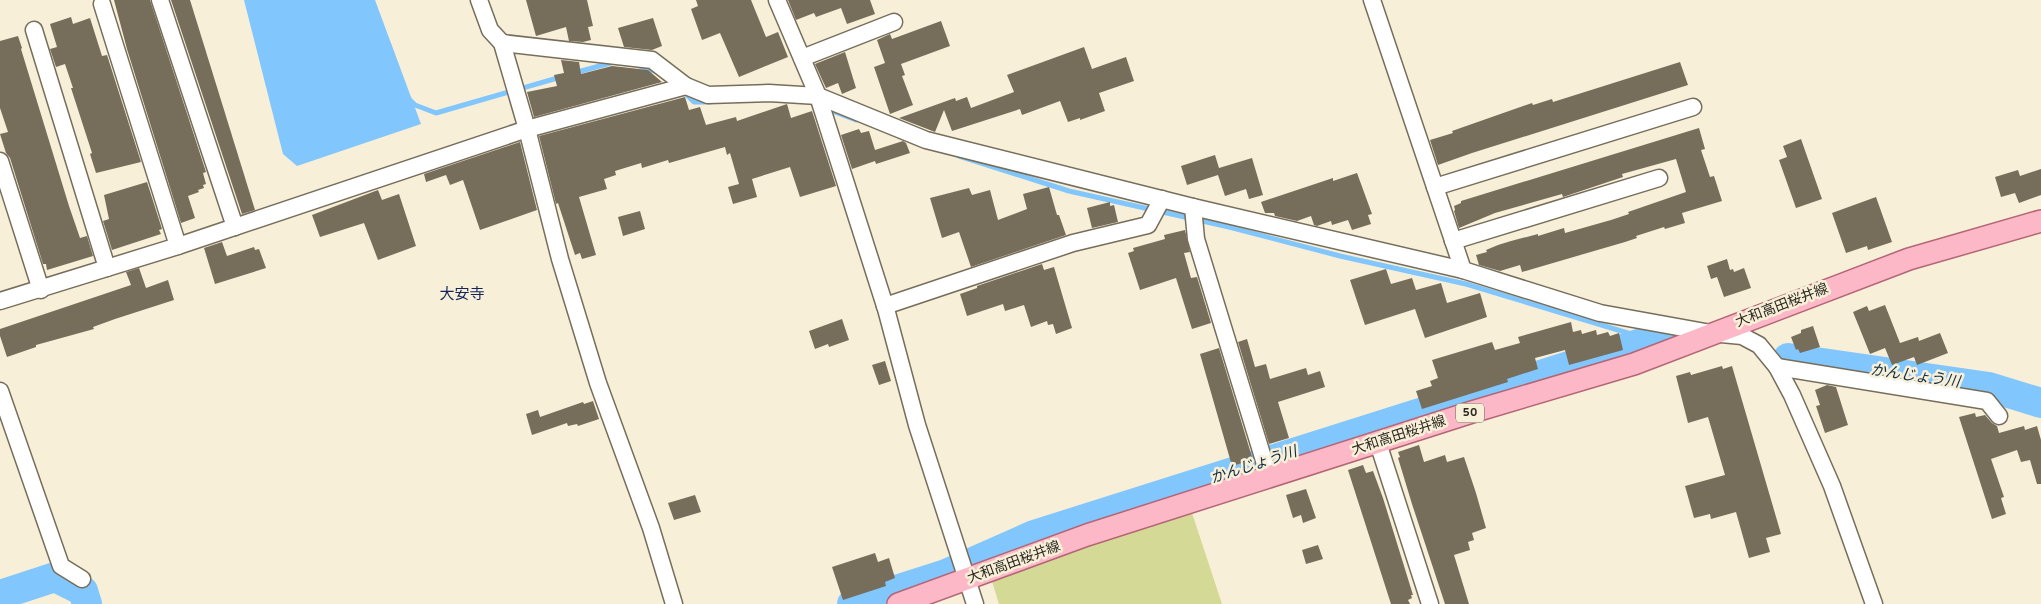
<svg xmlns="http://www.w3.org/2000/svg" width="2041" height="604" font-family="Overpass,'Noto Sans JP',sans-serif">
<rect width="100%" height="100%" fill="#f8efd9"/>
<path fill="#d5d996" d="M1192 513 1222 604H999L991 578Z"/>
<path fill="#82c6fe" d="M244 0H375L421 124 297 166 283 154Z"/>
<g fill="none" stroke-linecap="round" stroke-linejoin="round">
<g stroke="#82c6fe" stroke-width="5">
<path d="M639 66 657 72"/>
<path d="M574 73 614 62"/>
<path d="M683 91 694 102H710"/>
<path d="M409 99 415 105 436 113 561 77"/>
<path d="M827 109 856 120"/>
<path d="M959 156 1069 191 1229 227 1340 256 1466 284 1651 340"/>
</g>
<g stroke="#82c6fe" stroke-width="30">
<path d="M1788 358 1989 387 2041 403"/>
<path d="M0 595 55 577 83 591 87 604"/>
<path d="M852 604 946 574 1034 535 1651 340 1661 341"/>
</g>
</g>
<g fill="#766e5b">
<path d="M114 0H150L206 172 203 173 206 184 203 185 204 188 198 190 199 192 188 196 195 218 181 223 127 49Z"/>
<path d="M171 0H190L255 210 242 214Z"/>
<path d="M526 0H587L593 26 588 27 591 40 583 42 569 41 566 27 536 36Z"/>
<path d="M696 0H751L766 37 778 32 788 57 739 77 720 33 702 40 691 9 698 6Z"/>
<path d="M788 0H870L875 14 847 24 841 8 816 17 814 13 796 20Z"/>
<path d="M71 17 73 24 90 18 102 56 107 55 141 162 96 173 90 154 92 153 71 88H73L65 64 56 67 50 49 57 47 50 24Z"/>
<path d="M653 18 662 46 652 50 624 47 618 28Z"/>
<path d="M941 21 950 46 901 64 905 75 902 76 913 105 890 114 874 67 885 63 877 40 890 34 892 39Z"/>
<path d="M18 36 22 48 21 49 69 206 80 238 87 236 93 256 47 270 46 264H43L10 158 6 153 0 134 8 132 0 108V41Z"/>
<path d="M1084 47 1092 69 1126 57 1134 81 1099 93 1105 111 1080 120V118L1068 122 1060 101 1022 115 1020 109 952 131 944 110 935 132 899 118 955 98 956 101 967 97 971 108 1014 92 1007 75Z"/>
<path d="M845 52 856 88 842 94 838 83 826 88 815 64Z"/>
<path d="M561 60 579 62 581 74 612 66 648 70 662 82 534 117 527 92 557 86 554 75 564 73Z"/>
<path d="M1680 62 1688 85 1472 153 1438 165 1430 140 1453 133 1452 131 1532 103 1533 105 1552 99 1553 102Z"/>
<path d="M685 97 689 110 700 107 706 125 736 117 737 121 787 104 791 118 812 111 836 186 800 197 790 167 752 179 757 197 733 204 728 187 739 184 730 153 727 155 725 147 669 163 668 160 642 168 641 163 615 171 616 175 604 179 607 189 579 197 596 255 582 259 580 253 575 255 558 203 556 204 539 136Z"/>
<path d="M1699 128 1705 149 1701 150 1710 177 1714 176 1722 201 1682 213 1685 223 1665 229 1664 227 1636 236 1637 238 1625 242 1522 272 1520 265 1500 271 1479 265 1476 255 1487 252 1486 250 1498 245 1511 241 1538 234V236L1564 228 1565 233 1611 220 1629 214 1628 212 1686 192 1676 159 1622 174 1623 177 1563 197 1562 194 1495 213 1459 228 1454 211 1455 210 1454 206 1461 203V201Z"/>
<path d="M859 129 861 133 869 131 875 150 903 141 906 143 910 153 876 164 875 161 852 169 841 135Z"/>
<path d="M1801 139 1822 199 1796 208 1779 160 1787 157 1783 146Z"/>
<path d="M520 142 537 210 480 230 463 180 450 185 446 175 426 182 424 174Z"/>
<path d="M1215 155 1219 168 1252 158 1263 195 1249 199 1246 189 1225 196 1218 175 1187 185 1181 166Z"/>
<path d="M2041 169V195L2019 203 2015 193 2001 197 1995 177 2018 170 2020 176Z"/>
<path d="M1357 173 1372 214 1368 215 1371 224 1352 230 1348 220 1332 225 1331 221 1317 226 1314 225 1311 216 1297 221 1275 216 1274 213H1265L1261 202 1333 178V181Z"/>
<path d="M147 182 162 229 159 230 161 234 112 250 103 221 109 219 104 195Z"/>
<path d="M1049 187 1057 215H1059L1066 235 971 267 959 232 942 238 930 198 969 188 972 195 990 190 998 220 1027 209 1023 194Z"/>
<path d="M378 190 382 200 399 194 416 246 378 260 364 223 320 237 312 215Z"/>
<path d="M1876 197 1892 242 1868 250 1867 246 1846 253 1832 213Z"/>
<path d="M1110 202V206L1114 205 1118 222 1092 228 1087 208Z"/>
<path d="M640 211 645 229 623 236 618 217Z"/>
<path d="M1185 230 1190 252 1184 253 1191 278 1197 277 1211 323 1192 329 1176 278 1140 290 1128 253 1134 251 1133 248 1165 239 1164 235Z"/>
<path d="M222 242 227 256 254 247 255 250 259 249 266 268 215 284 204 248Z"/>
<path d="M1727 259 1730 270 1733 269 1734 272 1744 268 1751 288 1724 297 1717 277 1711 279 1707 266Z"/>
<path d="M1042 264 1044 270 1054 267 1072 328 1056 334 1053 324 1048 325 1047 321 1031 327 1024 305 1005 311 1003 304 967 316 960 294 977 288V286Z"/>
<path d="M139 268 146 288 168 280 174 300 115 319 93 327 94 329 36 345V347L7 357 0 336V329L131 285 126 272Z"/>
<path d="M1386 269 1391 284 1412 278 1416 290 1441 283 1447 303 1480 293 1487 317 1425 338 1415 309 1365 325 1350 280Z"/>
<path d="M1885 305 1900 343 1918 337 1919 341 1940 333 1948 353 1917 365 1914 357 1892 365 1885 348 1870 354 1853 312 1867 306 1869 311Z"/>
<path d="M842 319 849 340 829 347 828 344 815 349 809 331Z"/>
<path d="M1571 322 1573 332 1581 330 1582 334 1596 330 1597 335 1608 332 1610 336 1619 333 1623 350 1569 365 1565 350 1535 358 1538 369 1507 379 1508 382 1422 409 1416 391 1432 386 1430 381 1438 378 1432 360 1492 342 1495 350 1520 343 1518 337Z"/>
<path d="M1813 326 1820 347 1800 353 1798 349 1796 350 1791 337 1801 333V330Z"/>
<path d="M1247 339 1255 367 1266 364 1270 379 1306 368 1308 375 1320 371 1325 387 1278 402 1289 438 1269 444 1238 342Z"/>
<path d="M1219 348 1252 457 1248 458 1249 461 1232 466 1200 354Z"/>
<path d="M885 361 891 381 879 385 872 365Z"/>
<path d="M1722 366 1723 369 1732 366 1781 534 1766 538 1770 552 1749 558 1736 512 1711 519 1710 514 1694 518 1685 486 1725 475 1708 417 1688 423 1676 376 1690 372 1691 375Z"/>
<path d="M1827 385 1836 387 1848 425 1825 433 1816 406 1820 405 1815 390Z"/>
<path d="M593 401 599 419 578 426 577 424 568 426 567 423 532 435 526 414 538 410 540 417 583 402 584 404Z"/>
<path d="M1975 413 1976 417 1985 415 1992 423 1997 426 1999 433 2024 426 2025 430 2037 426 2041 440V484H2037L2030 460 2021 462 2017 450 1991 459 2004 497 2001 498 2006 514 1992 519 1959 417Z"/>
<path d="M1419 445 1424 462 1445 455 1447 462 1464 457 1476 493 1486 528 1472 533 1474 540 1468 542 1470 550 1454 555 1469 604H1445L1412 504 1398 458 1400 457 1398 452Z"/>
<path d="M1363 465 1366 473 1373 471 1383 498 1413 595H1411L1412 598 1408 600 1410 604H1391L1348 470Z"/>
<path d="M1306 489 1316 518 1303 523 1301 515 1293 518 1286 495Z"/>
<path d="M695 495 701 512 674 520 668 503Z"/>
<path d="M1318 545 1323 559 1306 564 1302 550Z"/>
<path d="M875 553 878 562 889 558 895 578 885 582 886 586 843 600 832 567Z"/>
</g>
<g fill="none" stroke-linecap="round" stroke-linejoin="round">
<defs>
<g id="minor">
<path d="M160 0 235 227"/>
<path d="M479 0 490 30 502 43 527 129 560 259 598 383 651 528 674 604"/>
<path d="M777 0 818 96 886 309 917 425 975 604"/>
<path d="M1372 0 1463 270"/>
<path d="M102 4 178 246"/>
<path d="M34 30 107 268"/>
<path d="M502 43 652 60 686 86 708 95 769 93 818 96 926 140 1193 207 1463 270 1600 313 1711 333 1742 336 1759 345 1777 367 1792 395 1832 486 1874 604"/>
<path d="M802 58 894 22"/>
<path d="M0 161 41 290"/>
<path d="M1435 187 1693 107"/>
<path d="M1193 207 1196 239 1269 477"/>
<path d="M1453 241 1659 178"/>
<path d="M0 301 178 246 527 129 686 86"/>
<path d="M885 306 1073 243 1148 225 1162 199"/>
<path d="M1777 367 1987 401 1999 416"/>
<path d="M0 391 61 566 82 579"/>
<path d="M1378 443 1430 604"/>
</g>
<path id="major" d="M898 604 1087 535 1472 412 1634 364 1909 259 2041 221"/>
</defs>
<use href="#minor" stroke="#766e5b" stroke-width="19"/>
<use href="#major" stroke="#b36675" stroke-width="24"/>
<use href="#minor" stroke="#fff" stroke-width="16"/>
<use href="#major" stroke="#fdb8c8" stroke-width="21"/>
</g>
<g text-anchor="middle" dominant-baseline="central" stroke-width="5" stroke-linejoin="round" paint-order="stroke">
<rect fill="#f8efd9" stroke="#686458" stroke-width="1" x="1456" y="403.5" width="28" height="19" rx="4"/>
<g font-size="12" font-weight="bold" fill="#2b2820">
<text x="1470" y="413">50</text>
</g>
<g font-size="14" fill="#2b2820" stroke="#f8efd9">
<text transform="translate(1782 306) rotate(-21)">大和高田桜井線</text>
<text transform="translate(1399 436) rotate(-18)">大和高田桜井線</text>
<text transform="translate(1014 563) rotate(-20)">大和高田桜井線</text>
</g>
<g font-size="15" fill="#12245a" stroke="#f8efd9">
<text x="462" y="295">大安寺</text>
</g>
<g font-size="15" font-style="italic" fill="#0f2c43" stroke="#f8efd9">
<text transform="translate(1915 377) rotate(8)">かんじょう川</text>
<text transform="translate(1254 466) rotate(-18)">かんじょう川</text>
</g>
</g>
</svg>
